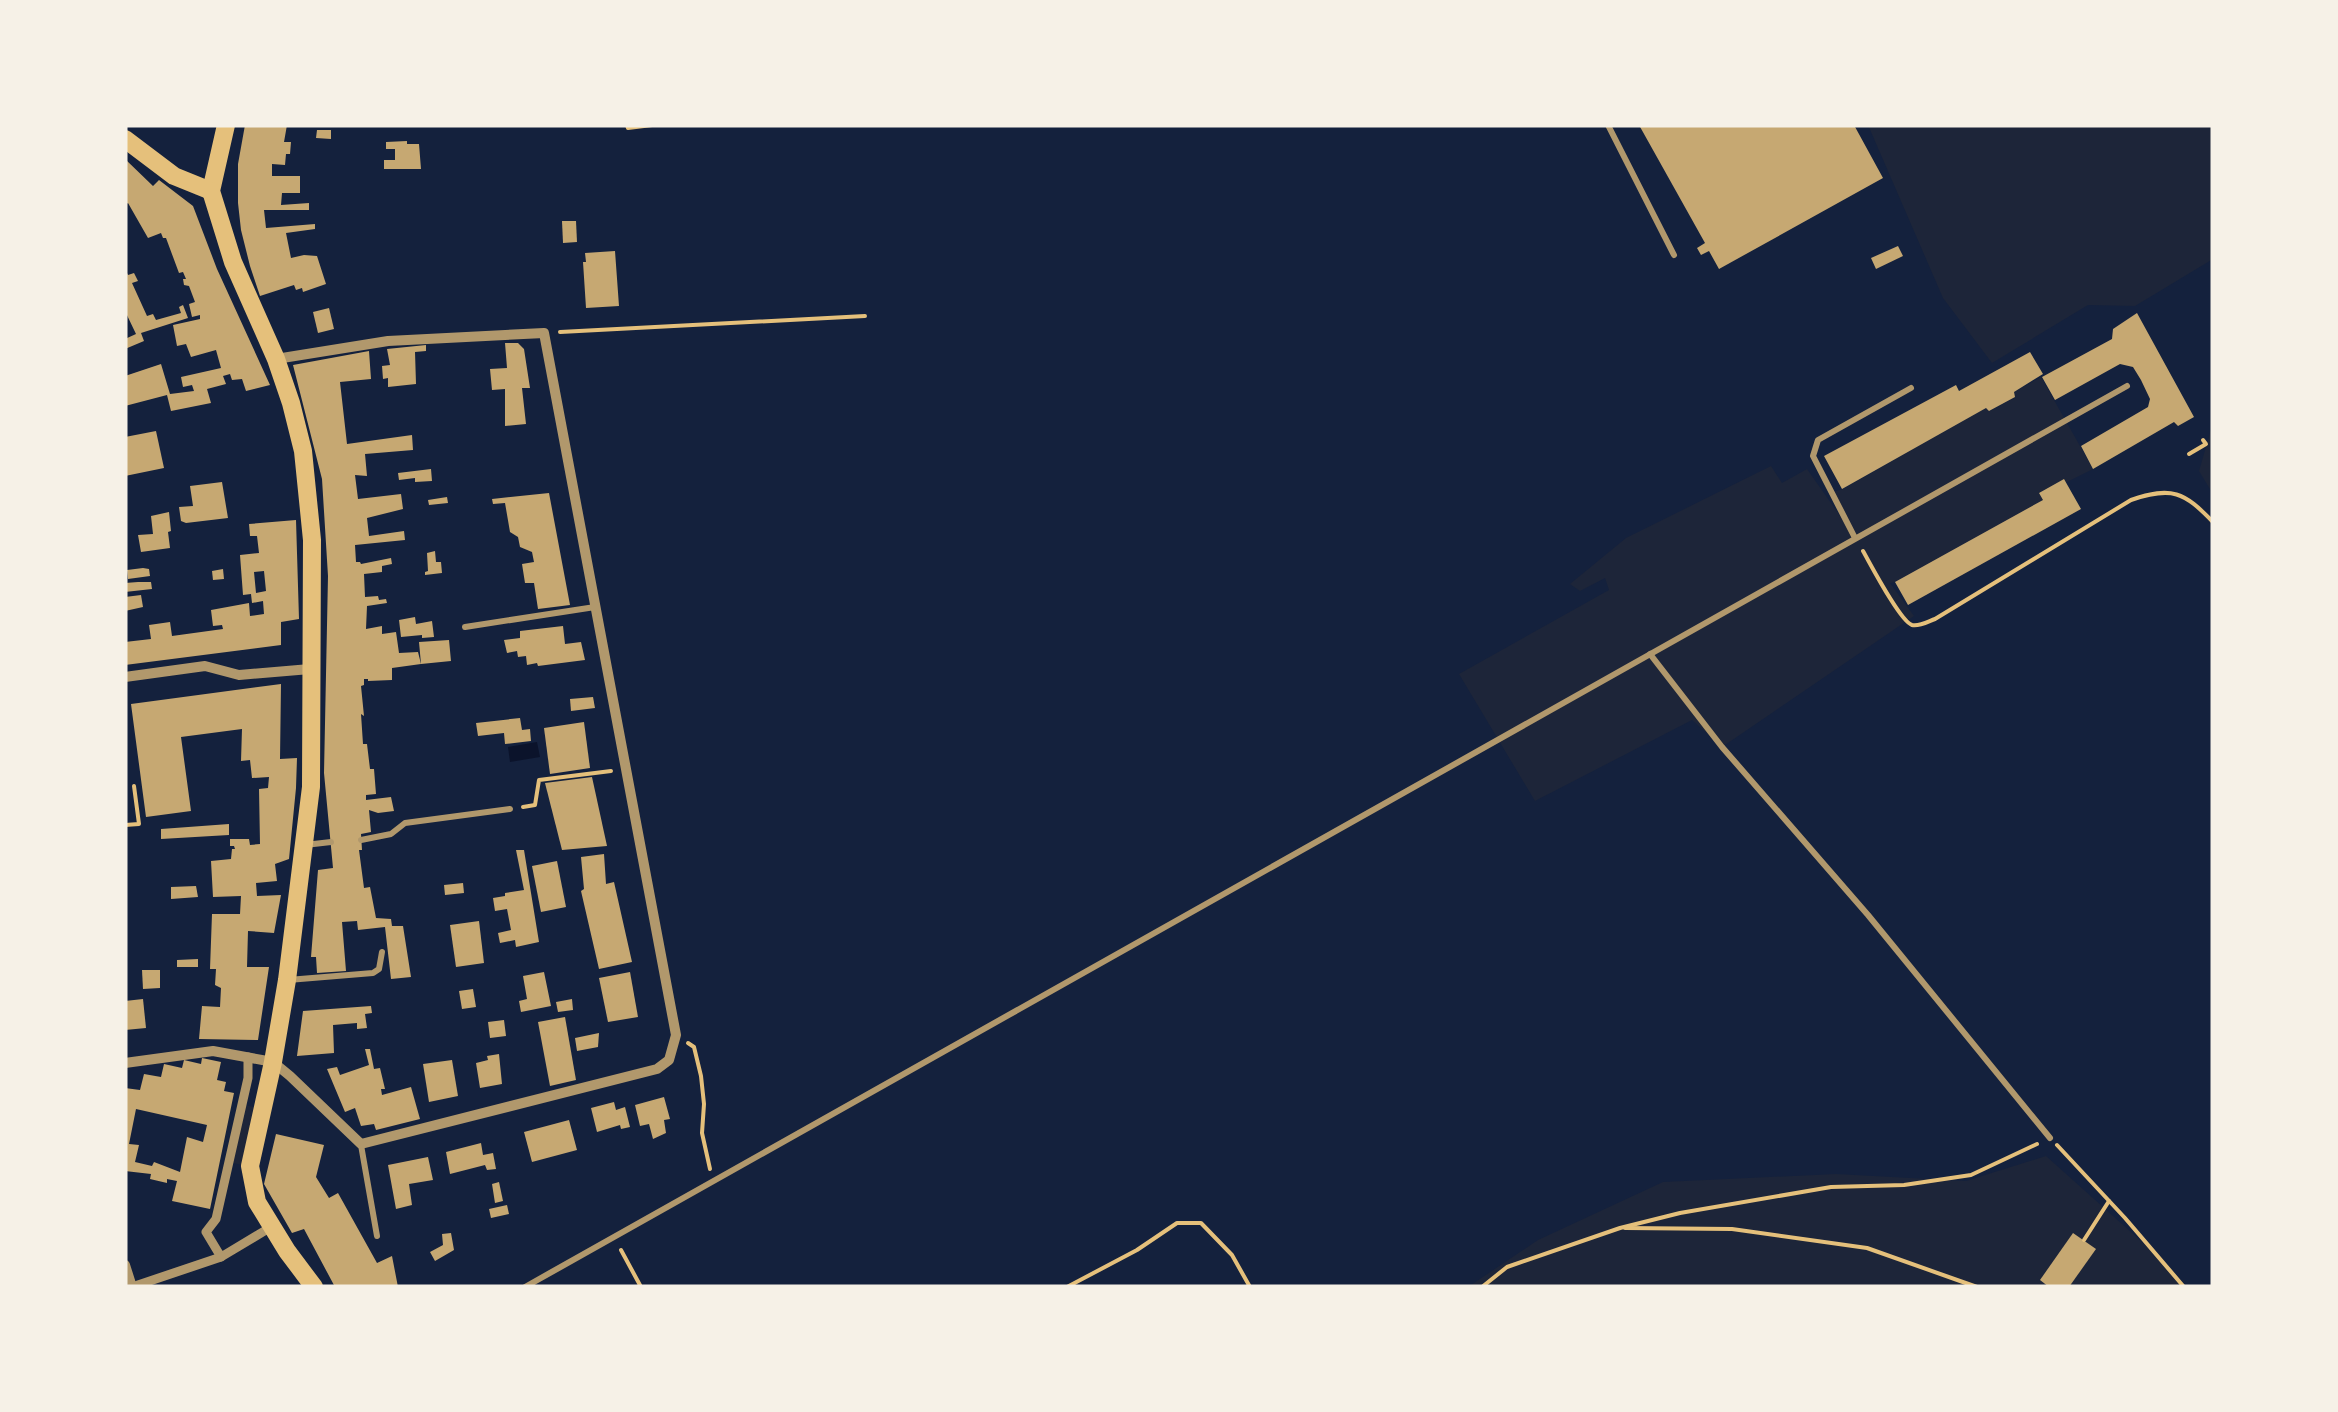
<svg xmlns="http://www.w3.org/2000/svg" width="2338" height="1412" font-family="'Fira Sans',sans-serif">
<rect width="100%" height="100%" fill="#14213d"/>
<g fill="#1d2539">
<path d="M1868 125H2213V259L2135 306 2088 305 1992 363 1943 298Z"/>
<path d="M2041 377 2093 469 2065 483 2063 480 2039 493 2043 500 1895 582 1890 583 1914 616 1722 747 1692 720 1535 801 1459 674 1609 590 1605 578 1580 591 1570 584 1626 538 1771 466 1782 483 1807 469 1850 530 1833 492 1843 489 1986 408 1990 411 2014 398V392Z"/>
<path d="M2213 423V494L2199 471Z"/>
<path d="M245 1105 254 1107 242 1165 233 1163Z"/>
<path d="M2046 1156 2151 1250 2183 1287H1468L1538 1240 1663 1182 1836 1174 1966 1181Z"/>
</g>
<path fill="#0b132b" d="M537 742 540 757 510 762 508 747Z"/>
<g fill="#c6a872" fill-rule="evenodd">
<path d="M245 125H287L284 142H291L290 154H286L285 165 272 164V176H300V193H282L281 205 309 203V210H264L266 228 315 224V229L286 233 291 258 304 255 317 256 326 284 303 292 302 288 296 290 294 285 260 296 250 266 241 230 238 203V164Z"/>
<path d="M1639 125H1854L1883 178 1719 269 1709 251 1701 255 1697 248 1705 243Z"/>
<path d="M317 130H331V139L316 138Z"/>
<path d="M407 141V144H419L421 169H384V160H395V149H386V142Z"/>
<path d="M125 159 153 186 159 180 193 206 217 269 270 385 246 391 242 379 232 380 230 374 223 376 226 384 207 389 211 403 171 411 167 395 125 406V376L161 364 170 394 194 391 192 385 183 387 181 377 221 368 216 350 191 357 186 344 177 346 173 325 200 319V315L192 317 189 304 195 302 189 286 184 285 183 279H186L183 272 179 273 166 238H163L161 233 148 238 128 203 125 205Z"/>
<path d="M562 221H576L577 242 563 243Z"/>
<path d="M1898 246 1903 256 1876 269 1871 258Z"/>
<path d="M615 251 619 306 586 308 583 262H586L585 253Z"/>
<path d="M125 269 128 275 134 273 138 281 132 283 147 316 153 314 156 320 181 313 179 307 183 305 188 318 141 333 144 341 125 349V339L136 334 125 311Z"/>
<path d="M329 308 334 329 318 333 313 312Z"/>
<path d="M2137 313 2194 417 2178 426 2174 422 2093 469 2081 446 2148 407 2150 399 2141 380 2133 367 2120 364 2055 400 2042 377 2112 339 2113 329Z"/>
<path d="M505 343H518L524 349 530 388H522L526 424 505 426V389L492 390 490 369 507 368Z"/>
<path d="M426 345V351L415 352 416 384 388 387V378L383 379 382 366 390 365 387 349Z"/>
<path d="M369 351 371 379 340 382 347 444 412 435 413 450 365 454 367 476 355 475 358 499 401 494 403 509 367 518 369 536 404 531 405 540 355 545 356 562H360L361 564 391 558 392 564 382 566V572L364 574 365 597 378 596 379 600 386 599 387 603 367 606 366 629 382 626V634L396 632 399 653 418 652 421 664 392 668V680L368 681V679H364V685L361 686 364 716 361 714 363 744H367L370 769H374L376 794 366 795V800L391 797 394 811 378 813 369 810 371 832 361 834 362 850H359L364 888 370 887 376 918 391 919 392 926H403L411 977 391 979 385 927 358 930 357 921 342 922 346 971 317 973 316 957H311L318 870 333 868 324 773 328 576 322 479 293 365Z"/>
<path d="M2030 352 2043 374 2014 392 2015 397 1989 411 1986 408 1842 489 1824 456 1956 385 1959 391Z"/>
<path d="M156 431 164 468 125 476V437Z"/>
<path d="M431 469 432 481 415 482V478L399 480 398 473Z"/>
<path d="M2064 479 2081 509 1908 605 1895 582 2043 500 2039 493Z"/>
<path d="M222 482 228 518 186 523 181 521 179 507 193 506 190 486Z"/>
<path d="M549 493 570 605 538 609 534 583H525L522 564 534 562 532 552 520 547 518 537 510 532 505 503 493 504 492 499Z"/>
<path d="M447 497 448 503 429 505 428 500Z"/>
<path d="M169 512 171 531 168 532 170 548 141 552 138 535 153 534 151 516Z"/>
<path d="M296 520 299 619 281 622V645L125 665V642L151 639 149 625 170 622 172 636 223 629 222 625 213 626 211 610 249 603 250 616 264 614 263 601 252 603 251 594 243 595 240 555 259 553 257 536H250L249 524ZM264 571 266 591 256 593 254 572Z"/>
<path d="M435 551 436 562H441L442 573 425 575V572L428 571 427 553Z"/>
<path d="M143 568 149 569 150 576 128 579 127 570Z"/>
<path d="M223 569 224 579 213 580 212 571Z"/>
<path d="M138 582H151L152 589 125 592V583Z"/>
<path d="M141 595 143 607 125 611V597Z"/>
<path d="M415 617 416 624 432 621 434 637 422 638V635L401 637 399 620Z"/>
<path d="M563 626 565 644 581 642 585 660 538 666 537 663 527 665 526 656 518 657 517 651 507 653 504 640 520 638V631Z"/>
<path d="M449 640 451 661 421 664 419 642Z"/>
<path d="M281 684 280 759 297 758 296 788 289 859 275 864 277 881 256 883 257 896 281 895 274 933 248 931 247 967H269L258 1040 199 1039 202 1006 220 1007 221 988 215 985 216 969H210L212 914H240L241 896 213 897 211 861 231 859 232 849H235L234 846H230V839H249L250 845 260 844 259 789 268 788 269 777 252 778 250 760 241 761 242 729 181 737 191 811 146 817 131 704Z"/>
<path d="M593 697 595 708 571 711 570 699Z"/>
<path d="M520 718 522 730 530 729 531 741 505 744 504 733 478 736 476 723Z"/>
<path d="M584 722 590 768 550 774 544 728Z"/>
<path d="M592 777 607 846 562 850 545 783Z"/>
<path d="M229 824V835L161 839V829Z"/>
<path d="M516 850H524L539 942 516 947 515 940 500 943 498 933 511 930 507 909 495 911 493 898 505 896V893L524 890Z"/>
<path d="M604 854 606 884 614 882 632 962 599 969 581 891 584 889 581 857Z"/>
<path d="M557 861 566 907 541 912 532 866Z"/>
<path d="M463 883 464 893 445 895 444 885Z"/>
<path d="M196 886 198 897 171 899V887Z"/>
<path d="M479 921 484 963 456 967 450 925Z"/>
<path d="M198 959V967H177V960Z"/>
<path d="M142 970H160V988L143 989Z"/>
<path d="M544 972 551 1006 521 1012 519 1001 527 999 523 976Z"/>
<path d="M630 972 638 1017 608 1022 599 978Z"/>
<path d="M473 989 476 1007 462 1009 459 991Z"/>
<path d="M143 999 146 1028 125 1030V1001Z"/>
<path d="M572 999 573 1010 558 1012 556 1002Z"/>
<path d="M371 1006 372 1013 365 1014 367 1028 357 1029V1023L333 1025 334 1053 297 1056 303 1011Z"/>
<path d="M565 1017 576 1080 550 1086 538 1022Z"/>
<path d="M504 1020 506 1036 490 1038 488 1022Z"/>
<path d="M599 1033 598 1047 577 1051 575 1038Z"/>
<path d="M365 1049H370L374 1069 380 1068 385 1089H381L382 1095 411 1087 420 1119 376 1130 374 1124 361 1126 355 1108 345 1112 327 1069 337 1067 340 1075 369 1065Z"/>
<path d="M499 1054 502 1084 480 1088 476 1063 488 1060 487 1056Z"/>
<path d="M202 1058 221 1062 217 1080 226 1082 224 1091 234 1093 210 1209 172 1201 177 1181 167 1179V1183L150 1179 151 1174 125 1171V1088L140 1090 144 1074 161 1077 164 1064 182 1068 184 1060 201 1064ZM136 1109 207 1125 203 1142 187 1137 180 1172 154 1162 152 1166 135 1162 139 1145 129 1144Z"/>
<path d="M452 1060 458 1096 429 1102 423 1064Z"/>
<path d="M664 1097 670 1119 664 1120 666 1133 653 1139 649 1124 640 1126 635 1105Z"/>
<path d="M614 1102 616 1110 625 1107 630 1127 621 1129 620 1125 597 1132 591 1108Z"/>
<path d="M569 1120 577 1150 532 1162 524 1132Z"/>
<path d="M276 1134 324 1145 316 1177 329 1198 338 1193 377 1263 392 1256 398 1287H335L304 1229 292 1233 264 1184Z"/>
<path d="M481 1143 483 1155 493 1153 496 1169 487 1170 485 1165 450 1174 446 1152Z"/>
<path d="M428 1157 433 1180 409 1184 412 1205 396 1209 388 1165Z"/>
<path d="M499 1182 503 1201 495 1203 492 1184Z"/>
<path d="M507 1205 509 1214 491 1218 489 1209Z"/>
<path d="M451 1233 454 1250 435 1261 430 1252 443 1245 442 1234Z"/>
<path d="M2073 1233 2096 1249 2069 1287H2049L2040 1280Z"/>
</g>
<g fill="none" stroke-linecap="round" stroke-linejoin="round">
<g stroke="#e5c07b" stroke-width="4">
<path d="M627 125 628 128 652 125"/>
<path d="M560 332 865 316"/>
<path d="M2189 454 2206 444 2203 440"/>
<path d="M1863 551C1871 565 1900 621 1912 625 1919 627 1929 621 1935 619L2131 500C2172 486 2184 492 2213 522"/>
<path d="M523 807 535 805 539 780 611 771"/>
<path d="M125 825 139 824 134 786"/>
<path d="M688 1043 694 1047 701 1076 704 1104 702 1133 710 1169"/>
<path d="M2057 1145 2125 1218 2184 1287"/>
<path d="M1625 1228 1732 1229 1867 1248 1977 1287"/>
<path d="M2084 1240 2109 1201"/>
<path d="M621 1250 641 1287"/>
<path d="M1067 1287 1137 1250 1177 1223H1201L1232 1255 1250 1287"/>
<path d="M1482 1287 1507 1267 1620 1228 1680 1213 1831 1187 1904 1185 1971 1175 2037 1144"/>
</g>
<g stroke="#b1986c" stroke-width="6">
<path d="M1608 125 1674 255"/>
<path d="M1855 538 1813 456 1818 440 1911 388"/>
<path d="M465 627 595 607"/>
<path d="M1650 654 1722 747 1868 915 2050 1138"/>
<path d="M361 840 391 834 405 823 510 809"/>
<path d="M305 845 331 842"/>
<path d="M288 980 373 973 379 969 382 952"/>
<path d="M361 1145 377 1236"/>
<path d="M525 1287 2127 386"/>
</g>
<g stroke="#b1986c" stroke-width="9">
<path d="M248 1057V1078L216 1219 206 1232 221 1257 271 1227"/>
<path d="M132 1287 221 1257"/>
</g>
<g stroke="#b1986c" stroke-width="10">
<path d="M125 677 205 666 239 675 310 669"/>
<path d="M125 1063 213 1051 273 1062 290 1076 361 1144 657 1069 669 1060 676 1035 544 333 388 341 276 359"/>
<path d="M125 1265 132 1287"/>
</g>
<g stroke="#e5c07b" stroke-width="18">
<path d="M226 125 211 191 233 262 276 359 291 403 303 451 312 540 311 787 287 980 273 1062 250 1166 257 1202 287 1251 314 1287"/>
<path d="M125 139 174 176 211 191"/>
</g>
</g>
<rect width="2338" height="1412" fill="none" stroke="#f6f1e7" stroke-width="255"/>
</svg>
